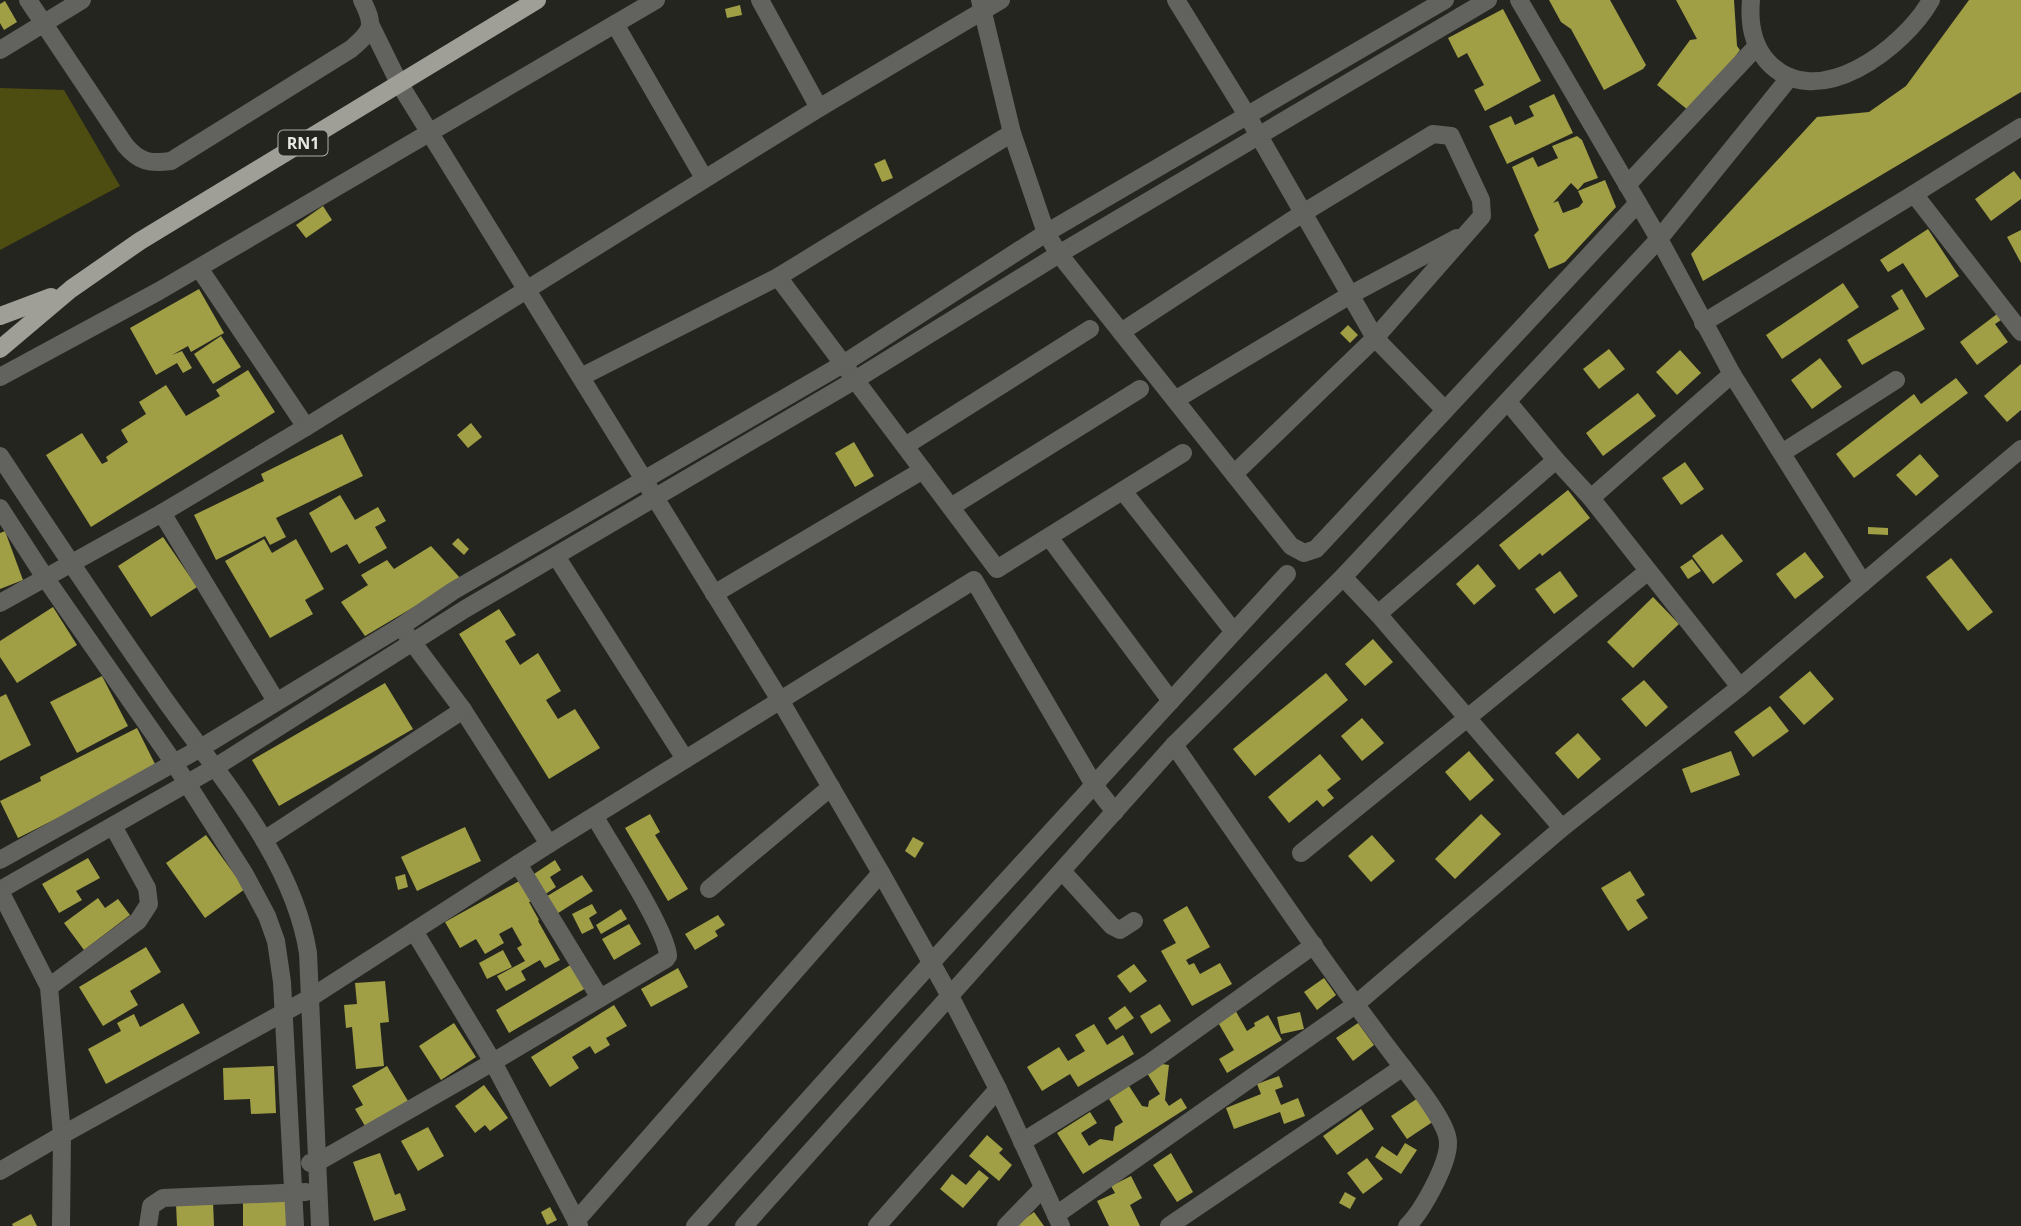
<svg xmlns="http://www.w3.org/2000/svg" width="2021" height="1226" font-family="'Open Sans',sans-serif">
<rect width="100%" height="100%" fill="#25251f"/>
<path fill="#4e4d11" d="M0 88 64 90 120 186 0 250Z"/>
<g fill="#a09f45">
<path d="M1549 0H1610L1646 65 1643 69 1604 90 1571 29 1561 22Z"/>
<path d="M1676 0H1734L1737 46 1740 50 1702 102 1688 110 1657 85 1690 40 1697 39Z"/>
<path d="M1969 0H2021V92L1703 281 1691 254 1817 117 1869 112 1906 86Z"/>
<path d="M5 1 17 22 4 30 0 23V4Z"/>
<path d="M740 5 742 15 727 18 725 9Z"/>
<path d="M1503 9 1541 81 1485 111 1474 90 1484 85 1467 53 1458 58 1448 38Z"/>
<path d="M1554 94 1573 133 1507 164 1489 126 1511 116 1515 125 1534 116 1529 106Z"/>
<path d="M1577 136 1582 140 1598 178 1584 183 1578 190 1571 183 1553 203 1558 201 1563 213 1579 207 1583 202 1578 191 1605 180 1616 207 1565 262 1549 269 1534 235 1539 230 1512 167 1533 157 1538 167 1558 158 1552 146Z"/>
<path d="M885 159 893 178 882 182 874 164Z"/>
<path d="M2014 171 2021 180V199L1991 221 1975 199Z"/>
<path d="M323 206 332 220 306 238 296 225Z"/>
<path d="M1928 229 1959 276 1926 298 1903 263 1888 272 1880 260Z"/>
<path d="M2021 230V263L2007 237Z"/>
<path d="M1843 283 1859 307 1782 359 1766 335Z"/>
<path d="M199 289 224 333 191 352 188 346 172 355 182 351 192 368 183 373 177 363 156 375 130 328Z"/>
<path d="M1902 289 1925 329 1862 365 1847 340 1899 309 1891 296Z"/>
<path d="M1997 314 2001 320 1995 324 2008 342 1977 365 1960 342Z"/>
<path d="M1348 325 1358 335 1350 343 1340 333Z"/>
<path d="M221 336 241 367 213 384 194 354Z"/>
<path d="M1609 349 1625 369 1599 389 1583 369Z"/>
<path d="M1680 350 1701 373 1677 395 1656 372Z"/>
<path d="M1820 358 1842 387 1812 409 1791 380Z"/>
<path d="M2021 364V410L2007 422 1984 396Z"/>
<path d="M248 370 275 412 91 527 46 455 82 433 102 464 108 461 106 457 128 442 121 430 146 414 139 402 166 385 186 416 220 396 216 390Z"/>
<path d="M1956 378 1968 393 1854 478 1836 454 1914 394 1921 404Z"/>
<path d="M1638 393 1656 416 1603 456 1586 433Z"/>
<path d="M471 423 482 437 468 448 457 435Z"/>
<path d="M342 434 363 476 276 518 286 537 270 545 265 536 216 560 194 515 264 481 261 474Z"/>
<path d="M854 442 874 476 855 487 835 453Z"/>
<path d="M1920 454 1939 476 1916 496 1896 475Z"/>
<path d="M1685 462 1704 489 1681 505 1662 478Z"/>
<path d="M1568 490 1590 518 1542 556 1540 553 1519 570 1499 545Z"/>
<path d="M340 495 355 520 378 507 386 521 375 527 387 548 359 564 347 544 331 553 309 513Z"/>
<path d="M1868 527 1888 528V535L1868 534Z"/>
<path d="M5 531 23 580 0 589V533Z"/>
<path d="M1722 534 1743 561 1713 584 1692 556Z"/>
<path d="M163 537 197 587 151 617 118 566Z"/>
<path d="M458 538 469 549 464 555 452 544Z"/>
<path d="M264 539 272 553 296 539 324 589 305 600 313 614 270 638 225 561Z"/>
<path d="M431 546 461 579 365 636 341 602 368 585 361 575 387 560 394 569Z"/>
<path d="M1805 552 1824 577 1795 599 1776 574Z"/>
<path d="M1951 558 1993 612 1968 631 1926 577Z"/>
<path d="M1692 559 1701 571 1688 579 1680 567Z"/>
<path d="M1478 564 1496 586 1474 605 1456 584Z"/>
<path d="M1560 571 1578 596 1554 614 1535 589Z"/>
<path d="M1653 597 1679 624 1633 668 1607 642Z"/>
<path d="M53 607 77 645 17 683 0 657V641Z"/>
<path d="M499 609 516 635 505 641 520 665 538 653 561 691 546 700 558 719 575 709 600 748 549 779 459 634Z"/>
<path d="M1373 639 1393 662 1365 686 1345 664Z"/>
<path d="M1810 671 1834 699 1804 725 1779 697Z"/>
<path d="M1326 673 1348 700 1255 776 1233 749Z"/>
<path d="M102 676 128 726 77 753 50 702Z"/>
<path d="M1644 680 1668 707 1646 727 1621 699Z"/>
<path d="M385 683 413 729 279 806 252 760Z"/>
<path d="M6 694 31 745 0 761V697Z"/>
<path d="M1770 706 1789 731 1753 757 1734 732Z"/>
<path d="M1362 718 1384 743 1362 761 1341 736Z"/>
<path d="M137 728 157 768 18 838 0 801 41 781 40 777Z"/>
<path d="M1578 733 1601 759 1578 779 1555 753Z"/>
<path d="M1469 751 1494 780 1470 801 1445 772Z"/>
<path d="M1731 751 1740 775 1691 793 1682 769Z"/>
<path d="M1320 754 1341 779 1327 790 1334 798 1323 807 1317 800 1289 823 1268 797Z"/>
<path d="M650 814 660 832 655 835 688 889 668 901 625 828Z"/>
<path d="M1481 814 1501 834 1455 879 1435 859Z"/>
<path d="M465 827 481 861 417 891 401 857Z"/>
<path d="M206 835 245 889 205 918 166 863Z"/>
<path d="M1372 835 1395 861 1371 882 1348 856Z"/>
<path d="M913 837 924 843 915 858 905 851Z"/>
<path d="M88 858 100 878 76 891 82 900 59 913 42 884Z"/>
<path d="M555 860 561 870 550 877 556 887 544 895 531 876Z"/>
<path d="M1630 871 1645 895 1636 900 1648 918 1628 931 1601 888Z"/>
<path d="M405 874 408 887 398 890 395 877Z"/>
<path d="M582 875 593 891 555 915 544 898Z"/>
<path d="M521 880 532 901 529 902 539 920 538 921 560 960 545 968 540 960 521 971 526 980 506 991 497 976 525 961 517 948 522 945 512 927 499 934 504 943 485 954 476 939 460 948 445 922Z"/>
<path d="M98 898 105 908 118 899 130 915 84 950 64 923Z"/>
<path d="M592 904 597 913 589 918 594 928 582 934 572 914Z"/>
<path d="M1187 906 1210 947 1186 960 1189 965 1194 963 1200 974 1220 963 1232 984 1192 1006 1161 951 1176 943 1163 920Z"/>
<path d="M621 909 627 919 601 934 596 925Z"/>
<path d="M718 915 725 925 715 931 718 936 695 950 685 934Z"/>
<path d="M629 924 641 944 614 960 602 939Z"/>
<path d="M146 947 161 972 130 991 138 1005 103 1026 79 987Z"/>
<path d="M503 950 512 967 487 979 479 963Z"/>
<path d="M572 964 586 988 509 1033 496 1010Z"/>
<path d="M1134 964 1147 981 1130 993 1117 976Z"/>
<path d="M678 968 688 987 651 1007 641 989Z"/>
<path d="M1324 978 1336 995 1317 1010 1304 992Z"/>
<path d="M385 981 389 1022 380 1023 384 1066 356 1069 352 1027 346 1028 344 1005 357 1004 355 983Z"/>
<path d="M183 1003 200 1033 106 1084 88 1049 121 1031 117 1023 134 1014 140 1027Z"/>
<path d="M1160 1004 1171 1021 1151 1034 1140 1016Z"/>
<path d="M614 1005 627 1026 606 1038 610 1045 595 1054 590 1046 572 1057 579 1068 550 1087 531 1057Z"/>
<path d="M1125 1006 1134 1018 1116 1030 1108 1018Z"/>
<path d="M1234 1008 1247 1031 1255 1026 1254 1023 1268 1015 1282 1040 1227 1073 1219 1059 1234 1050 1216 1019Z"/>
<path d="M1300 1012 1304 1029 1281 1034 1277 1017Z"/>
<path d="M454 1023 476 1057 441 1080 419 1046Z"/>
<path d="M1358 1023 1374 1045 1353 1061 1336 1038Z"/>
<path d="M1094 1024 1107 1045 1123 1035 1134 1054 1078 1087 1070 1074 1042 1091 1027 1067 1059 1047 1068 1061 1085 1051 1075 1035Z"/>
<path d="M1162 1064 1169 1065 1165 1100 1169 1106 1181 1098 1187 1108 1083 1174 1057 1133 1090 1112 1097 1123 1081 1133 1089 1146 1100 1139 1113 1141 1115 1127 1123 1122 1109 1099 1129 1086 1142 1106 1148 1107 1149 1101 1160 1094 1147 1073Z"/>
<path d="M274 1066 276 1113 251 1114 250 1099 224 1100 223 1068Z"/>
<path d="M387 1066 408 1101 365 1126 355 1109 363 1105 352 1086Z"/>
<path d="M1279 1076 1283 1087 1275 1090 1281 1105 1298 1098 1305 1116 1284 1124 1280 1112 1234 1129 1226 1108 1261 1094 1257 1084Z"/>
<path d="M484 1085 508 1118 490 1131 485 1125 475 1133 455 1106Z"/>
<path d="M1418 1098 1434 1121 1407 1139 1391 1116Z"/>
<path d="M1361 1109 1374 1129 1337 1155 1323 1136Z"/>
<path d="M428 1127 444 1156 418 1171 401 1141Z"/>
<path d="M987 1135 1003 1149 999 1153 1012 1165 999 1181 969 1156Z"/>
<path d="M1405 1143 1417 1150 1401 1174 1375 1157 1382 1146 1397 1156Z"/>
<path d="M380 1153 395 1195 400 1193 406 1210 374 1221 353 1162Z"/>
<path d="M1171 1153 1193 1192 1177 1202 1153 1165Z"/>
<path d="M1367 1158 1383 1179 1363 1194 1347 1173Z"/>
<path d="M979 1170 989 1178 963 1208 940 1189 952 1174 966 1185Z"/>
<path d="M1131 1176 1142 1198 1130 1205 1140 1226H1109L1097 1201 1115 1193 1111 1186Z"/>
<path d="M1345 1192 1356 1198 1350 1209 1339 1203Z"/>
<rect x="243" y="1198" width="45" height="28"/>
<path d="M213 1201 214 1226H177L176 1203Z"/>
<path d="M550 1207 557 1220 547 1225 541 1212Z"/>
<path d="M1034 1212 1044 1226H1015Z"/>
<path d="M31 1214 37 1226H13L12 1224Z"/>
</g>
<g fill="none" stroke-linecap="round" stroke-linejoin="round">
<g stroke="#62625e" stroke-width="18">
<path d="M28 0 125 145C139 162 150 164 171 161L351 49C373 30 375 26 362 0"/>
<path d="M760 0 819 108"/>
<path d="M980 0 1012 133 1046 233 1059 254 1291 546 1304 553 1316 549 1638 203"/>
<path d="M1176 0 1247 115 1375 338 1445 410"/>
<path d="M1519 0 1659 239 1732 374 1863 583"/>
<path d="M1751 0C1749 22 1752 44 1767 61 1816 116 1905 47 1931 0"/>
<path d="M615 24 704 178"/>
<path d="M371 26 399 83 780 700 881 873 950 996 998 1089 1061 1226"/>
<path d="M0 50 82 0"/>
<path d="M1012 133 778 277 997 569 1183 453"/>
<path d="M1627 185 1757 46"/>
<path d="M1914 194 2021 127"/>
<path d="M199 268 306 427"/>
<path d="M1703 323 1914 194 2021 332"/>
<path d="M1121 332 1303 213 1433 134 1451 136 1481 200 1482 216 1375 338 1234 474"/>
<path d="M0 377 159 291 656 0"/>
<path d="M581 377 778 277"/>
<path d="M1175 400 1350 295 1457 238"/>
<path d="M1508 402 1556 460"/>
<path d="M905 446 1090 329"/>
<path d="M1782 453 1896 380"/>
<path d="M0 456C53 537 107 617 163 697 218 775 293 857 308 953L320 1226"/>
<path d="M1123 491 1234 632"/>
<path d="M1591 498 1732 374"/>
<path d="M951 507 1140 389"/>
<path d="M0 508 46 579 174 763 244 873 267 916 276 941 282 982 295 1226"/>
<path d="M162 513 306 427 819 108 1001 0"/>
<path d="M1049 537 1171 701"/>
<path d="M556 556 685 759"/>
<path d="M1343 577 1378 614 1562 828"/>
<path d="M714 594 923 470"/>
<path d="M0 603 162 513 276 701"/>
<path d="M1378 614 1556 460 1591 498 1740 687"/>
<path d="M407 635 463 710 549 844"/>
<path d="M1174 745C1248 851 1320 959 1398 1061 1411 1078 1448 1122 1448 1142 1449 1163 1422 1212 1407 1226"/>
<path d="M264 840 463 710"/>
<path d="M1301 853 1647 572"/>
<path d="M0 860 199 749 400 627 453 591 843 364 1046 233 1445 0"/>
<path d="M518 864 600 998"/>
<path d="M1062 871 1112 926 1120 930 1134 921"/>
<path d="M709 889 831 787"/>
<path d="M0 890 214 768 465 609 855 380 1059 254 1488 0"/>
<path d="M0 891 49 987 62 1135 61 1226"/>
<path d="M414 931 493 1062 579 1226"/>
<path d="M49 987 138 921 149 904 147 888 113 826"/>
<path d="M1022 1142 1148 1064 1314 945"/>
<path d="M310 1163 318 1162 493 1062 666 959 668 956C667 930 610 844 595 817"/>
<path d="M0 1171 62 1135 310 998 549 844 974 580 1094 785 1115 812"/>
<path d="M1056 1215 1355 1005 1562 828 1740 687 2021 449"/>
<path d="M576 1221 881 873"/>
<path d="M148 1226 151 1206 163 1198 306 1192"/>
<path d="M695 1226 931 963 1287 574"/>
<path d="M744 1226 1174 745 1343 577 1659 239 1790 77"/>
<path d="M877 1226 998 1089"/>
<path d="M1006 1226 1043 1188"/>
<path d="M1169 1226 1403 1067"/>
</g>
<g stroke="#9f9f98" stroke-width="18">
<path d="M0 316 51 297"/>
<path d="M0 349 71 289 140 241 537 0"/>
</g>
</g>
<g text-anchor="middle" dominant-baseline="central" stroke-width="7" stroke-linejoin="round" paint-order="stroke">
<rect fill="#25251f" stroke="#adada8" stroke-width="2" x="278.5" y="130.5" width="49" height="25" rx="5"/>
<g font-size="16" font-weight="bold" fill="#e7e7e3">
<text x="303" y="143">RN1</text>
</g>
</g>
</svg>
